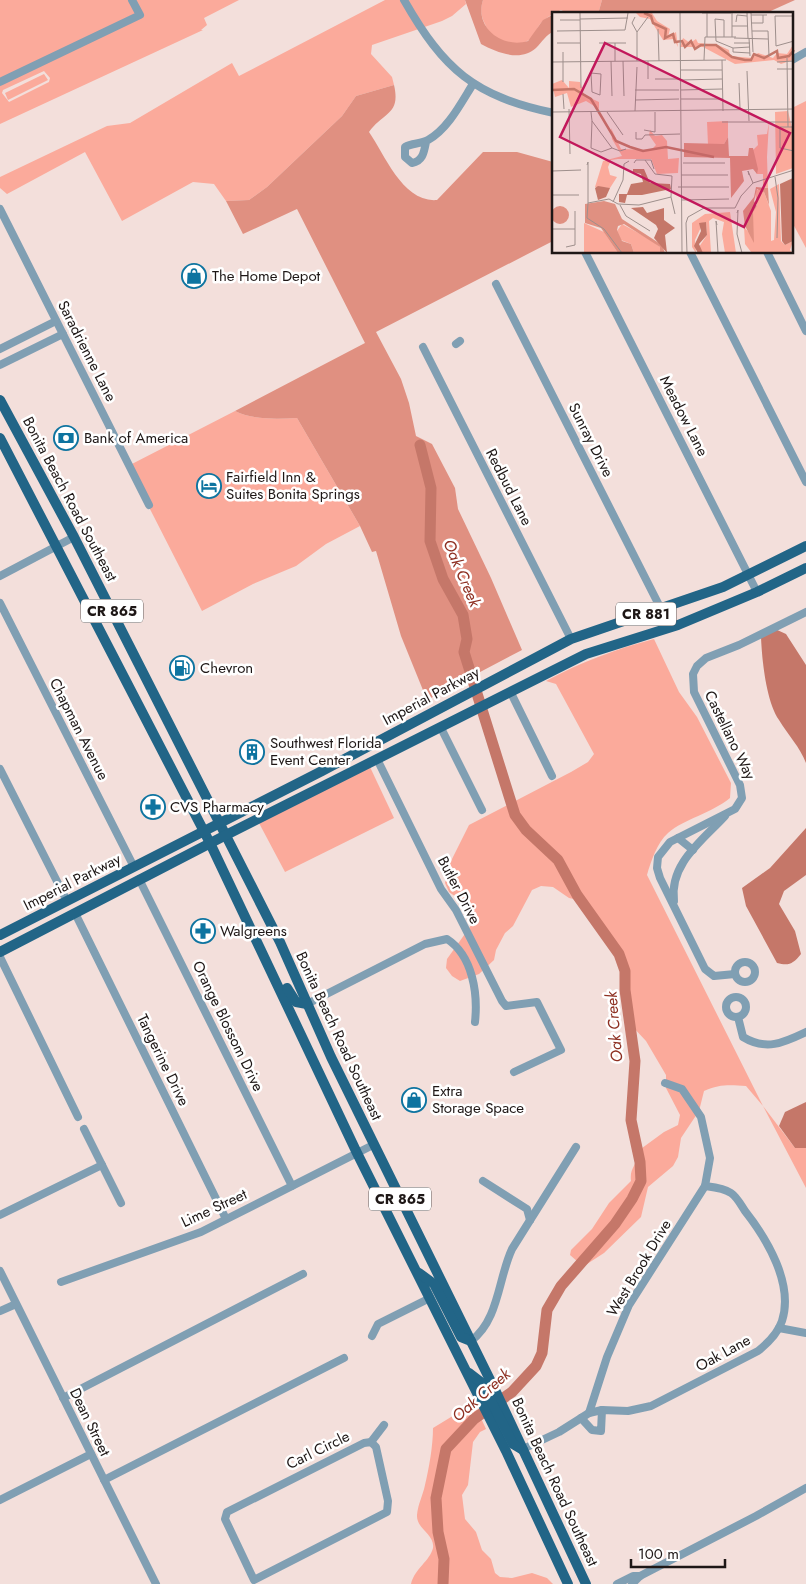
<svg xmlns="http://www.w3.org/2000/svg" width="806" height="1584" font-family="Jost,sans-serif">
<rect width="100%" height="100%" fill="#f3dfdb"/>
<g fill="#fbaa9b" fill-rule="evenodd">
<path d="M0 0H239L204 18 207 25 201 30H203L0 124ZM44 71 50 78 49 82 9 102 2 93 3 90Z"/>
<path d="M385 0H465L466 4 452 16 442 21 372 45 371 54 392 77 394 85 356 96 342 116 267 187 249 200 226 201 214 184 193 182 122 221 85 152 7 194 0 188V177L107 126 130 123 232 63 239 76Z"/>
<path d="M483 0H602L598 14H569L561 10C551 15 542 19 537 29 535 33 534 36 530 39 519 49 495 42 488 30 482 19 479 12 483 0Z"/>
<path d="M44 74 48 80 8 100 5 93Z"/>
<path d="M806 101V248L792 222V108Z"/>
<path d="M235 411C253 420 277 419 297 418L360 526 326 544 296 566 253 584 202 611 128 466Z"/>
<path d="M654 639 679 692 697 717 731 783 730 798C712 813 684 819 668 833 657 843 651 861 647 875L763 1106 795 1148H806V1188L763 1106 746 1086C730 1085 719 1084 704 1091L699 1111 681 1138 678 1157 673 1166 648 1187 641 1217 604 1253 587 1264 578 1262 570 1255 571 1250 592 1229 609 1203 631 1181C629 1167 639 1164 638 1151L664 1132 678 1125 680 1115 666 1088V1075L646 1041 632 1026 628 1017 621 967 587 907 579 900 569 898 553 887 541 886 532 890 513 926 505 933 496 950 494 960 479 974 460 981 452 976 446 968 447 959 472 924 467 905 449 892 445 883 450 863 469 825 571 772 588 762 594 754 556 684 546 681C581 662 616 649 654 639Z"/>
<path d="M370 767 394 818 285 872 259 823Z"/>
<path d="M474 1403 486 1429 480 1432 473 1442 468 1485 462 1495 465 1519 476 1532 482 1550 491 1559 495 1573 500 1577 512 1578 532 1573 547 1578 553 1584H411C415 1568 430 1561 433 1548 435 1534 416 1529 417 1515 418 1504 423 1495 425 1485 429 1468 433 1446 433 1428Z"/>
</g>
<g fill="#e09081">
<path d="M465 0H483C474 27 502 49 528 41L543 20 554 14 553 32C547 34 542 42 536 48 521 62 498 53 481 44Z"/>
<path d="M602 0H795L764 14H598Z"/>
<path d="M394 85C401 115 383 112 369 132 385 155 403 203 437 200L483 152H517L553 162V241L376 332 401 379 409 403 416 436 432 444 455 488 458 509 491 578 522 650 427 700 401 636 376 551 372 552 360 526 297 418C277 419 253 420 235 411L365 343 297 209 243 234 226 201 249 200 267 187 342 116 356 96Z"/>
</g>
<g fill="#c57769">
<path d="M775 629 786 634 806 665V763C800 747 788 735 779 720 766 701 762 660 761 637Z"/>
<path d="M806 828V875L784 891 779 904 795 931 801 954C793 964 789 966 777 963L746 906 742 888 770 868Z"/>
<path d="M806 1102V1148H795L779 1126 785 1112Z"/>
</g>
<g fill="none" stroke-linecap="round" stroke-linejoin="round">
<path stroke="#c57769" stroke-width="11" d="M420 445 431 488 430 541 443 579 463 615 467 639 464 652 515 815 526 830 558 860 577 895 619 954 625 971V990L635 1061 631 1120 640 1162 641 1181 632 1199 615 1224 561 1286 547 1310 542 1353 536 1366 512 1392 474 1419 446 1449 436 1498 438 1532 444 1559 443 1584"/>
<g stroke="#809fb3" stroke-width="8">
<path d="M404 0C444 70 474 96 554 113"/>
<path d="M792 60 806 52"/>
<path d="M0 82 140 15 132 0"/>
<path d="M426 142C424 152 423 161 412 163L405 157V147C412 143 421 144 428 140 448 129 461 103 473 84"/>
<path d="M0 209 149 505"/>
<path d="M585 252 757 592"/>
<path d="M690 252 806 482"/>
<path d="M767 252 806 331"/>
<path d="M496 284 661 609"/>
<path d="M456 344 460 341"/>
<path d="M423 347 571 639"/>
<path d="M0 349 56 321"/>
<path d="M0 365 63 334"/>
<path d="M0 576 74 537"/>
<path d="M0 603 134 867"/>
<path d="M511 693 552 776"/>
<path d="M441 728 482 810"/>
<path d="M377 759 441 889 456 910 502 1001 506 1006 537 1002 561 1050 514 1072"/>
<path d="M0 769 67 901"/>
<path d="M678 838 693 850"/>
<path d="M139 879 292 1186"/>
<path d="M674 901C669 864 702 841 725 816"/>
<path d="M75 913 226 1219"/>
<path d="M0 957 78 1117"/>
<circle cx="745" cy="972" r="10"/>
<path d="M735 974 714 976 705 969 660 878 657 868 658 857 670 842 735 809 742 798 740 785 694 692 693 674 697 666 706 658 739 645 806 612"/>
<circle cx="736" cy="1007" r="10"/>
<path d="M307 1004 425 944 447 939C473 956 478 994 475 1022"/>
<path d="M738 1017 743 1037C766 1051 783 1043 806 1032"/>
<path d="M84 1129 121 1203"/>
<path d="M483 1181 527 1209 530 1220"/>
<path d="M0 1215 102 1165"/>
<path d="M0 1271 156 1584"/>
<path d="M61 1282 201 1232 373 1145"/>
<path d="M0 1311 16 1304"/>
<path d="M779 1328 806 1333"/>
<path d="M372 1336 378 1324 430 1298"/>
<path d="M471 1341C499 1320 498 1279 512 1249L576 1147"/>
<path d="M63 1398 303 1274"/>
<path d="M589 1413 602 1410 628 1411 651 1406 758 1351C768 1343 778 1333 782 1321 794 1284 767 1239 745 1211 741 1205 737 1197 731 1193 724 1188 713 1187 705 1186"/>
<path d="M581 1418 592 1430 601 1431 602 1410"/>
<path d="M371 1442 376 1447 388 1501 387 1512 254 1580 225 1519 227 1512 364 1443Z"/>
<path d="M371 1442 384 1425"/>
<path d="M523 1449 559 1432 589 1413 607 1357 629 1305 705 1186 710 1158 701 1117 682 1089 665 1083"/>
<path d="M104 1480 344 1358"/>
<path d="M0 1500 91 1454"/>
<path d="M617 1584 633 1576H640"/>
<path d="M632 1584 640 1576 756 1516 806 1488"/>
</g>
<g stroke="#226587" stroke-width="10">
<path d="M0 400 74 537 280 942 331 1057 496 1392 586 1584"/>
<path d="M0 438 210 843 357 1153 506 1451 568 1584"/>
<path d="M0 935 322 771 571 639 723 587 806 546"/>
<path d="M0 952 226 835 586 654 678 625 757 592 806 568"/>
<path d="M287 988 296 1002 307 1004"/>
<path d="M419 1273 434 1284 461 1337 471 1341"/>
<path d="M469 1373 482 1383 513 1444 523 1450"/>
</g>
</g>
<defs>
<symbol id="shop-ring" viewBox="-11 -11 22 22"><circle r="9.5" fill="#fff" stroke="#0e74a0" stroke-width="1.5"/><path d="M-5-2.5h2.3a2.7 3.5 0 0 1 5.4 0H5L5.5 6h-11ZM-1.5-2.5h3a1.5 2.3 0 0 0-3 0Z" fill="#0e74a0"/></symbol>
<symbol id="bank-ring" viewBox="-11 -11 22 22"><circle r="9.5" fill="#fff" stroke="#0e74a0" stroke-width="1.5"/><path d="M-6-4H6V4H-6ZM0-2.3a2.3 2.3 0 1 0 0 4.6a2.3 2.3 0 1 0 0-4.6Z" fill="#0e74a0"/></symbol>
<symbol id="hotel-ring" viewBox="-11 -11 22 22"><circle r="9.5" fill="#fff" stroke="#0e74a0" stroke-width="1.5"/><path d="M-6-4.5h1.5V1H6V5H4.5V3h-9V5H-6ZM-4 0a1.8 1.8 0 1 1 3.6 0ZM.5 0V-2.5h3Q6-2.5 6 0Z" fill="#0e74a0"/></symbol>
<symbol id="fuel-ring" viewBox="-11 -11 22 22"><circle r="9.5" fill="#fff" stroke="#0e74a0" stroke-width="1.5"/><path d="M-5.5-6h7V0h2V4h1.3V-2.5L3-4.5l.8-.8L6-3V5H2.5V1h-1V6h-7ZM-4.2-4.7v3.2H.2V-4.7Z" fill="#0e74a0"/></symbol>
<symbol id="building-ring" viewBox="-11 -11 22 22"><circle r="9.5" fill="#fff" stroke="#0e74a0" stroke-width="1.5"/><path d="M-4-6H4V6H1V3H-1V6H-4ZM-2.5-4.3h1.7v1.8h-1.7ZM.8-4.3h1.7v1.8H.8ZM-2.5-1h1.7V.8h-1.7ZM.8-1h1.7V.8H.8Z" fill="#0e74a0"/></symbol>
<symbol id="pharmacy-ring" viewBox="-11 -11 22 22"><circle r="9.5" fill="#fff" stroke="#0e74a0" stroke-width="1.5"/><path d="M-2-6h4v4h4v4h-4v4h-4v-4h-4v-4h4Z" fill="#0e74a0"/></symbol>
</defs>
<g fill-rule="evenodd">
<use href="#shop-ring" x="180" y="262" width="28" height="28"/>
<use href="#bank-ring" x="52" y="424" width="28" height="28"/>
<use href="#hotel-ring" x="195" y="472" width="28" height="28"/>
<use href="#fuel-ring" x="168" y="654" width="28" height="28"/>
<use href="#building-ring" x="238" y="738" width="28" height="28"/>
<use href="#pharmacy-ring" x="139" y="793" width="28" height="28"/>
<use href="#pharmacy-ring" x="189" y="917" width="28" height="28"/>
<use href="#shop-ring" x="400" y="1086" width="28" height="28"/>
</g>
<g text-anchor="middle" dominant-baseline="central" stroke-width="5" stroke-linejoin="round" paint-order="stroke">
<g fill="#fff" stroke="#625d5c" stroke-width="1">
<rect x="81" y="599.5" width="62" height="23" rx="4"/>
<rect x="616" y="602.5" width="60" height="23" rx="4"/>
<rect x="369" y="1187.5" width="62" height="23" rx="4"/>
</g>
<g font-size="14" font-weight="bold" fill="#1e1716">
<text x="112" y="611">CR 865</text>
<text x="646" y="614">CR 881</text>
<text x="400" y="1199">CR 865</text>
</g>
<g font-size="15" fill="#1e1716" stroke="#fff" text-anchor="start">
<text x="212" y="276">The Home Depot</text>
<text x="84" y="438">Bank of America</text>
<text x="226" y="477">Fairfield Inn &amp;<tspan x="226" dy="17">Suites Bonita Springs</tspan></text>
<text x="200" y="668">Chevron</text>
<text x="270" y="743">Southwest Florida<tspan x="270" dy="17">Event Center</tspan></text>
<text x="170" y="807">CVS Pharmacy</text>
<text x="220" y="931">Walgreens</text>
<text x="432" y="1091">Extra<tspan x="432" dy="17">Storage Space</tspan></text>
</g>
<g font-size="15" fill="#1e1716" stroke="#fff">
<text transform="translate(87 351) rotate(63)">Saradrienne Lane</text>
<text transform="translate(684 416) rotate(63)">Meadow Lane</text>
<text transform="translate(591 440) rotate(63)">Sunray Drive</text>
<text transform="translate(509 487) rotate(63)">Redbud Lane</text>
<text transform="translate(70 499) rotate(62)">Bonita Beach Road Southeast</text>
<text transform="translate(431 696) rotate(-28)">Imperial Parkway</text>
<text transform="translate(79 729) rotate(63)">Chapman Avenue</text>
<text transform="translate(730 735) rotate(64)">Castellano Way</text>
<text transform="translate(72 882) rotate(-27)">Imperial Parkway</text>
<text transform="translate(459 890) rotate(62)">Butler Drive</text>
<text transform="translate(228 1026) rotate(64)">Orange Blossom Drive</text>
<text transform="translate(339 1036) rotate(65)">Bonita Beach Road Southeast</text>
<text transform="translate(163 1060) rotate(64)">Tangerine Drive</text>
<text transform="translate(214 1208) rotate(-25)">Lime Street</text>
<text transform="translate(639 1268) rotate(-59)">West Brook Drive</text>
<text transform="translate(723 1353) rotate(-29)">Oak Lane</text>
<text transform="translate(90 1422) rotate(64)">Dean Street</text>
<text transform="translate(318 1450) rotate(-26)">Carl Circle</text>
<text transform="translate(555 1482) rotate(65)">Bonita Beach Road Southeast</text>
</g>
<g font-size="16" font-style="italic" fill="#8e3022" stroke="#fff">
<text transform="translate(462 573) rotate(67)">Oak Creek</text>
<text transform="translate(614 1027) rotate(-95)">Oak Creek</text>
<text transform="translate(481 1395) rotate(-41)">Oak Creek</text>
</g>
</g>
<g transform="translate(552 12)">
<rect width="241" height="241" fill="#f3dfdb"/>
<path d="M84 1H100L105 9 118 17 116 25 124 20 126 35 122 27 111 28 98 7 88 5ZM131 26 138 31 144 27 146 31 166 33 177 38 178 44 200 46 206 41 221 46 225 41 235 42 241 33V48L229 52 222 48 183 52 151 35H128ZM10 68 17 76V69L28 70 32 83 47 90V97L34 89 19 95 15 81 3 85 0 72ZM236 99 241 120V156L224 162 223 100ZM176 109V125L172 132 156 133 155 110ZM217 110 215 145 216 176 211 175V162H205L200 139 206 133 205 123 215 122ZM59 116 69 137 99 138 104 133 97 123 98 118 103 124 110 123 115 129 116 147 127 146 126 161 105 162 99 147H66L59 148 56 155 58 163 65 165 58 176 43 175 51 149 70 144 60 127ZM227 172 229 229 233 233 241 229 238 238 241 241 199 240 193 232 192 215 200 224 201 199 205 194 203 179 209 176 212 180 219 199V229L222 228 224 200 218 177ZM178 200 184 241H173L170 222 172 210 161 206 157 209 159 241H151L147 235 155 223 154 210 151 211 143 228 144 241 140 235V211L153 202ZM32 211 52 220 66 241H32ZM70 212 99 228 108 235V241H82L79 232 69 228 65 219Z" fill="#fbaa9b"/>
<path d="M176 125 177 144H196L197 136H201L206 157 205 162 201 157 190 159 192 169 179 186 178 146 132 145V131L172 132ZM204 175 216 176 217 193 212 180 205 177 202 189 205 194 201 200 202 231 193 214 191 199 202 185ZM52 189 63 192 70 207 110 233 113 241H108V235L72 212 66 214 65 218 70 229 79 232 82 241H66L49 216 33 211V192ZM-1 203a9 9 0 1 1 18 0a9 9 0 1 1-18 0Z" fill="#e09081"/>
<path d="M81 157H92L98 171 118 172 119 177 90 183H75L73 191 67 190V182H75L79 172 91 170 89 162 81 160ZM241 166V229L233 233 230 229 228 172ZM46 174 58 176 54 185 46 188 43 176ZM91 195 95 201 112 196V208L123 216 113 223 115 241 102 226 106 217 104 213 79 196ZM154 210 155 223 147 232 151 241H146L142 234 149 219 147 211Z" fill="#c57769"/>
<path fill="none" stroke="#c57769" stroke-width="2.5" d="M92 1 99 4 101 11 114 17 113 26 121 22 123 30 130 29 133 35 139 29 143 37 149 33H164L180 45 193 48H199L202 42 212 46 225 39 226 46 237 44 242 38M0 78 22 77 39 87 64 129 78 135 91 139 114 135 162 145"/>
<path fill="none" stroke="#9e8f8c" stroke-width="1" d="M28 1 29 76M128 1 130 241M150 1H179M195 1 196 26M199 1 201 40M199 3H215M242 4H223L224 34 242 29M83 5 80 11 85 20M28 7 76 6M8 8H28M184 10 185 3 195 4M199 11H211V3M180 14H196M106 17 107 49M5 19 73 18 76 1M200 19H216L217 44M155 25V1M172 25V8L163 7 164 29 181 36 198 35M180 25V1M182 26 216 27M197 26 198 44M5 31H28M47 31H74M63 31V49M182 31H198M181 36V40L198 41M11 40V70M235 46 236 115M152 48 153 25H184M170 48 171 99M59 49 60 84M71 49 72 84M85 49V20L96 5M96 49V67M0 50 174 48M225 50 242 49M225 57H242M129 58H170M195 59 197 109M39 61 49 62 48 83 40 80ZM103 67H127M129 68 170 67M187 71 188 96M83 78H127M129 78 170 77M11 82 12 97M129 87H171M83 88 127 87M17 97 18 142M83 99 85 55M0 100 242 97M39 100 40 109 60 136 68 139 74 137M55 100 71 123M40 109 39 136 49 140 60 136M170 110H242M242 115H228V136L242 139M92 118 103 120V100M84 120V127H90L93 123 128 122M82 151 84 148H99L102 157M131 151H173M35 153 36 150V191M0 159 29 158M129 163H176M197 163 196 159 201 171M223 165 226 186 225 226M126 175H177M0 183H27M119 185 123 202M57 187 66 192 87 193 119 185 120 164 103 162 93 148M57 187 36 191 35 206 52 217 70 241M129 188 177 187M61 190 71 168 72 152 77 149M68 193 74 204 98 219M185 201 186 198 185 222 190 241M165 213 164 209 166 241M0 217H23M14 235 23 233V199M135 241 134 211 136 205 152 196H183L189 184 201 171 242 158"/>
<path fill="#c2185b" fill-opacity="0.15" stroke="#c2185b" stroke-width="2.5" d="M53 31 238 121 192 215 8 125Z"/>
<rect width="241" height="241" fill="none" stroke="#1e1716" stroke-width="2.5"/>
</g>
<path d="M631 1559v8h94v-8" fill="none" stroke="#1e1716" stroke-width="2.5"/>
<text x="638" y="1559" font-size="15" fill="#1e1716" stroke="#ffffff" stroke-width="4" paint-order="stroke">100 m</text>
</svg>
